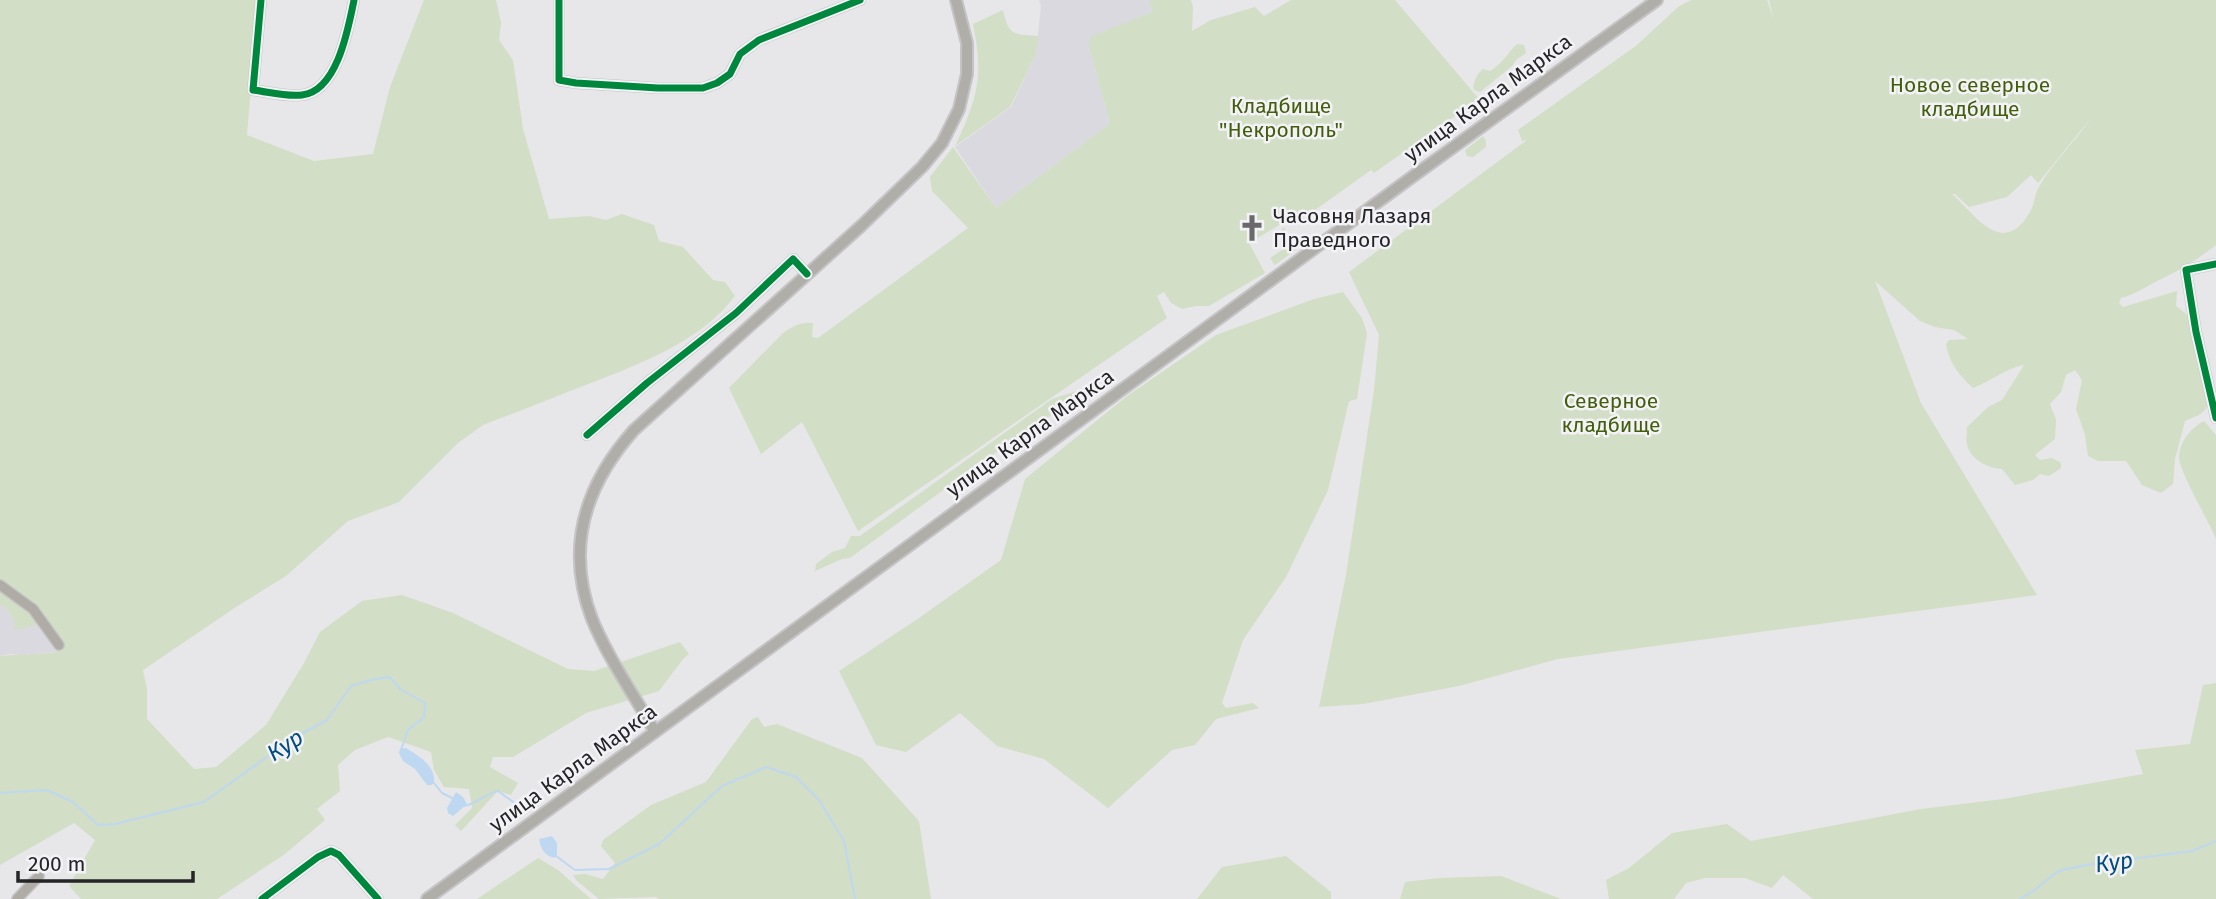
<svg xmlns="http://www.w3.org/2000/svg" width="2216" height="899" font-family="'Fira Sans',sans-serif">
<rect width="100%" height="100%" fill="#e7e7e9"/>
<g fill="#d9d9df">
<path d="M1039 0H1150L1152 12 1090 38 1089 46 1110 124 996 208 955 147 1011 107 1036 54 1041 6Z"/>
<path d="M0 606H5L15 622 26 628 38 623 58 652 21 655 12 654 0 656Z"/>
</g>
<g fill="#d2dec5" fill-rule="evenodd">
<path d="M0 0H258L247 135 314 161 373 154 390 87 424 0H496L501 23 499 40 513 60 523 129 549 219 589 216 606 220 622 214 654 225 659 241 683 247 713 280 725 282 735 296C701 342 635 366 583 386 550 399 517 412 483 425L458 443 399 502 348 521 286 576 236 607 143 670 147 689V719L194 769 216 767 266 725 304 663 320 632 362 601 402 595 453 613 568 669 594 671 680 642 689 654 683 659 659 691 586 713 513 757H493L490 767 518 783 511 795 498 791 461 831 455 825 472 808 469 789 444 787 434 770 431 752 388 737 355 750 338 765 340 791 317 809 325 820 285 854 217 899H81L69 886 95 840 74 823 0 865V656C18 654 38 655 57 652L38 624 26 628 14 629 15 622 5 606H0Z"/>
<path d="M1150 0H1191L1193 7 1192 31 1211 20 1255 7 1264 16 1291 0H1395L1479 99 1374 173 1371 170 1308 215 1304 210 1249 243 1265 273 1209 306H1196L1182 309 1171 303 1164 292 1157 296 1167 318 858 531 802 422 761 454 729 388 783 333C793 326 801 322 813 323L812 337 818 338 968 228 932 191 930 177 953 147 996 208 1110 124 1089 46 1090 37 1152 12Z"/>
<path d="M1691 0H1767L1774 20 1769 0H2216V245C2195 261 2181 270 2157 281 2144 288 2135 294 2121 298L2119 303 2123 307 2177 291 2176 306C2183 311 2191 317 2194 326 2197 334 2195 344 2195 353 2196 370 2213 388 2207 406 2204 415 2193 417 2185 421L2175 459 2173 484 2161 493 2142 485 2126 461H2098L2088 456 2085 435 2076 409 2082 380 2075 370 2066 375 2061 392 2050 404 2056 420 2055 439 2035 455 2040 460 2052 458 2061 463V468L2049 476 2040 474 2033 480 2015 485 2002 469C1988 468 1971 460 1967 445 1966 440 1967 433 1967 427L1988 407 2002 400 2024 365C2004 369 1991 381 1973 388 1959 375 1949 363 1946 344L1949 340 1968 339 1954 330 1935 327 1920 321 1875 281 1921 403 2037 595 1558 659 1459 686 1363 704 1319 707 1346 575 1374 390 1379 335 1349 272 1527 140 1522 141 1518 130 1637 45 1678 7ZM2091 118C2075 142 2053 162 2039 187 2034 195 2035 204 2030 212 2003 258 1977 217 1952 194H1955L1969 207 2007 197 2031 175 2038 183Z"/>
<path d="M1003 10C1009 36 1013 34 1038 36L1036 54 1010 107 955 146C967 121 980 92 978 62 978 49 975 36 973 24Z"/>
<path d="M1517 44 1524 45 1526 53 1517 59 1512 66 1480 92 1474 90C1472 83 1477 74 1483 69L1490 71C1504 62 1506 55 1517 44Z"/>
<path d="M1483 136 1486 141V147L1473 157 1467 156 1465 150Z"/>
<path d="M1284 227 1292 243 1298 240 1301 246 1275 265 1270 258 1288 246 1281 230Z"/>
<path d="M1343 292 1362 318 1367 333 1357 399 1349 401 1328 490 1286 577 1243 640 1222 703 1226 708 1253 703 1259 708 1216 719 1195 745 1172 750 1108 808 1044 759 997 746 960 713 906 752 876 745 839 671 919 618 1001 560 1025 479 1127 396 1216 335 1314 299Z"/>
<path d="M1077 391 1078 397 972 469 850 558 842 559 815 571 816 564 832 552 845 548 851 536H860L1052 399Z"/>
<path d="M2204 421 2216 435V539C2209 521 2179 471 2179 457 2180 441 2191 428 2204 421Z"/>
<path d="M2216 683V899H1813L1783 875 1772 888 1745 878H1705L1686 883 1674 899H1609L1606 880 1629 868 1672 833 1727 824 1751 841 1921 809 2003 799 2143 774 2135 750 2190 744 2203 685Z"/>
<path d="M758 717 764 727 777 724 862 758 919 821 931 899H659L656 897 599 899 577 881 573 875 585 874 603 879 615 863 601 846 603 840 651 805 706 782 752 719Z"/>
<path d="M1286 856 1331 892V899H1197L1222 867Z"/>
<path d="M538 858 558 870 591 899H477Z"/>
<path d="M1501 876 1561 899H1400L1405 882 1439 878Z"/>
</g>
<g fill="#bed8f1">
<path d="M406 748C419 756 436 766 434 783L431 785H427L415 769 403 761 399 753 400 749Z"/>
<path d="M456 792 463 797 467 804 453 816 448 813 447 808Z"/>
<path d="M552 836 557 843V856L554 858C544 855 541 849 539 839Z"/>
</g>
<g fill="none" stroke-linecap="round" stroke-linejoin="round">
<g stroke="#bed8f1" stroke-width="2">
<path d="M434 783 442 793 454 799"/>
<path d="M0 793 47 790 73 802 98 825 115 824 204 802 292 739 327 720 351 686 375 679 390 677 400 689 425 703 424 717 408 730 401 750"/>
<path d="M464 806C476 804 485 794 498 791L520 807"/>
<path d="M556 856 575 870 609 869 659 844 722 786 766 767 796 777 819 800 844 841 855 899"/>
<path d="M2020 899 2036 889 2058 871 2086 865 2192 851 2216 841"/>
</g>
<defs>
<g id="minor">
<path d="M261 0 253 90C269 92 286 97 302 95 337 91 348 30 354 0"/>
<path d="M559 0V80L576 83 658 88H703L717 83 730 74 740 54 759 40 860 0"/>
<path d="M2216 264 2186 270 2196 332 2216 418"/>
<path d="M587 435 647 383 736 313 793 259 807 274"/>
<path d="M0 585 33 609 59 645"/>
<path d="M17 899 39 876"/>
<path d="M262 899 318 857 331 851 339 855 378 899"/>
</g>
<g id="major">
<path d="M655 732C634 695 608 658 592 619 565 548 585 485 634 430L861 226 922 167 942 143 959 109 967 74V43L956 0"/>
<path d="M427 899 1412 177 1657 0"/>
</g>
</defs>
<use href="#minor" stroke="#c4c4c6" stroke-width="12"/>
<use href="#major" stroke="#c4c4c6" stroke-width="14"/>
<use href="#minor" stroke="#aeaca5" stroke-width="9"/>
<use href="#major" stroke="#b0aea9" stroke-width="10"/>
<defs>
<g id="cycleway">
<path d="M261 0 253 90C269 92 286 97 302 95 337 91 348 30 354 0"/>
<path d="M559 0V80L576 83 658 88H703L717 83 730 74 740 54 759 40 860 0"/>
<path d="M2216 264 2186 270 2196 332 2216 418"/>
<path d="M587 435 647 383 736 313 793 259 807 274"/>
<path d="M262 899 318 857 331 851 339 855 378 899"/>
</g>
</defs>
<use href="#cycleway" stroke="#f3f3f7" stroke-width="11"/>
<use href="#cycleway" stroke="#00873e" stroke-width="7"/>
</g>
<defs>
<symbol id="church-bare" viewBox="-9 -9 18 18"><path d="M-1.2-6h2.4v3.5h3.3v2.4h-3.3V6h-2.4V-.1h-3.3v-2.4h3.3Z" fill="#69696b" stroke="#f3f3f7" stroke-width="2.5" paint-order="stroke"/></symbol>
</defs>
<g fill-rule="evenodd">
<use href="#church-bare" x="1233" y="209" width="38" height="38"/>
</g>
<g text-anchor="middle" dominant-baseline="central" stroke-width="5" stroke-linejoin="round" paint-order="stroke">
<g font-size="21" fill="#435e0b" stroke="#f3f3f7">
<text x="1970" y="85">Новое северное<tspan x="1970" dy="24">кладбище</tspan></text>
<text x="1281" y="106">Кладбище<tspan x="1281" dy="24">"Некрополь"</tspan></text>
<text x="1611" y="401">Северное<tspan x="1611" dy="24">кладбище</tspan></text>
</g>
<g font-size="21" fill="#252527" stroke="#f3f3f7">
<text transform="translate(1488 98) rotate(-36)">улица Карла Маркса</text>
<text transform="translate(1030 433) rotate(-36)">улица Карла Маркса</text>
<text transform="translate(573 768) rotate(-36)">улица Карла Маркса</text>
</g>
<g font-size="21" fill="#252527" stroke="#f3f3f7" text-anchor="start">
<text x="1273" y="216">Часовня Лазаря<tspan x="1273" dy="24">Праведного</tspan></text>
</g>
<g font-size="23" font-style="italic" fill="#014c81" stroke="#f3f3f7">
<text transform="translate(285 745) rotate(-33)">Кур</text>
<text transform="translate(2114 862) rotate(-8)">Кур</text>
</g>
</g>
<path d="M18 871v10h175v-10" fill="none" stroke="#252527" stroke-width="3.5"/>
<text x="28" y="871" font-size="21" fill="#252527" stroke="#f3f3f7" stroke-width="5" paint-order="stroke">200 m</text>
</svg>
